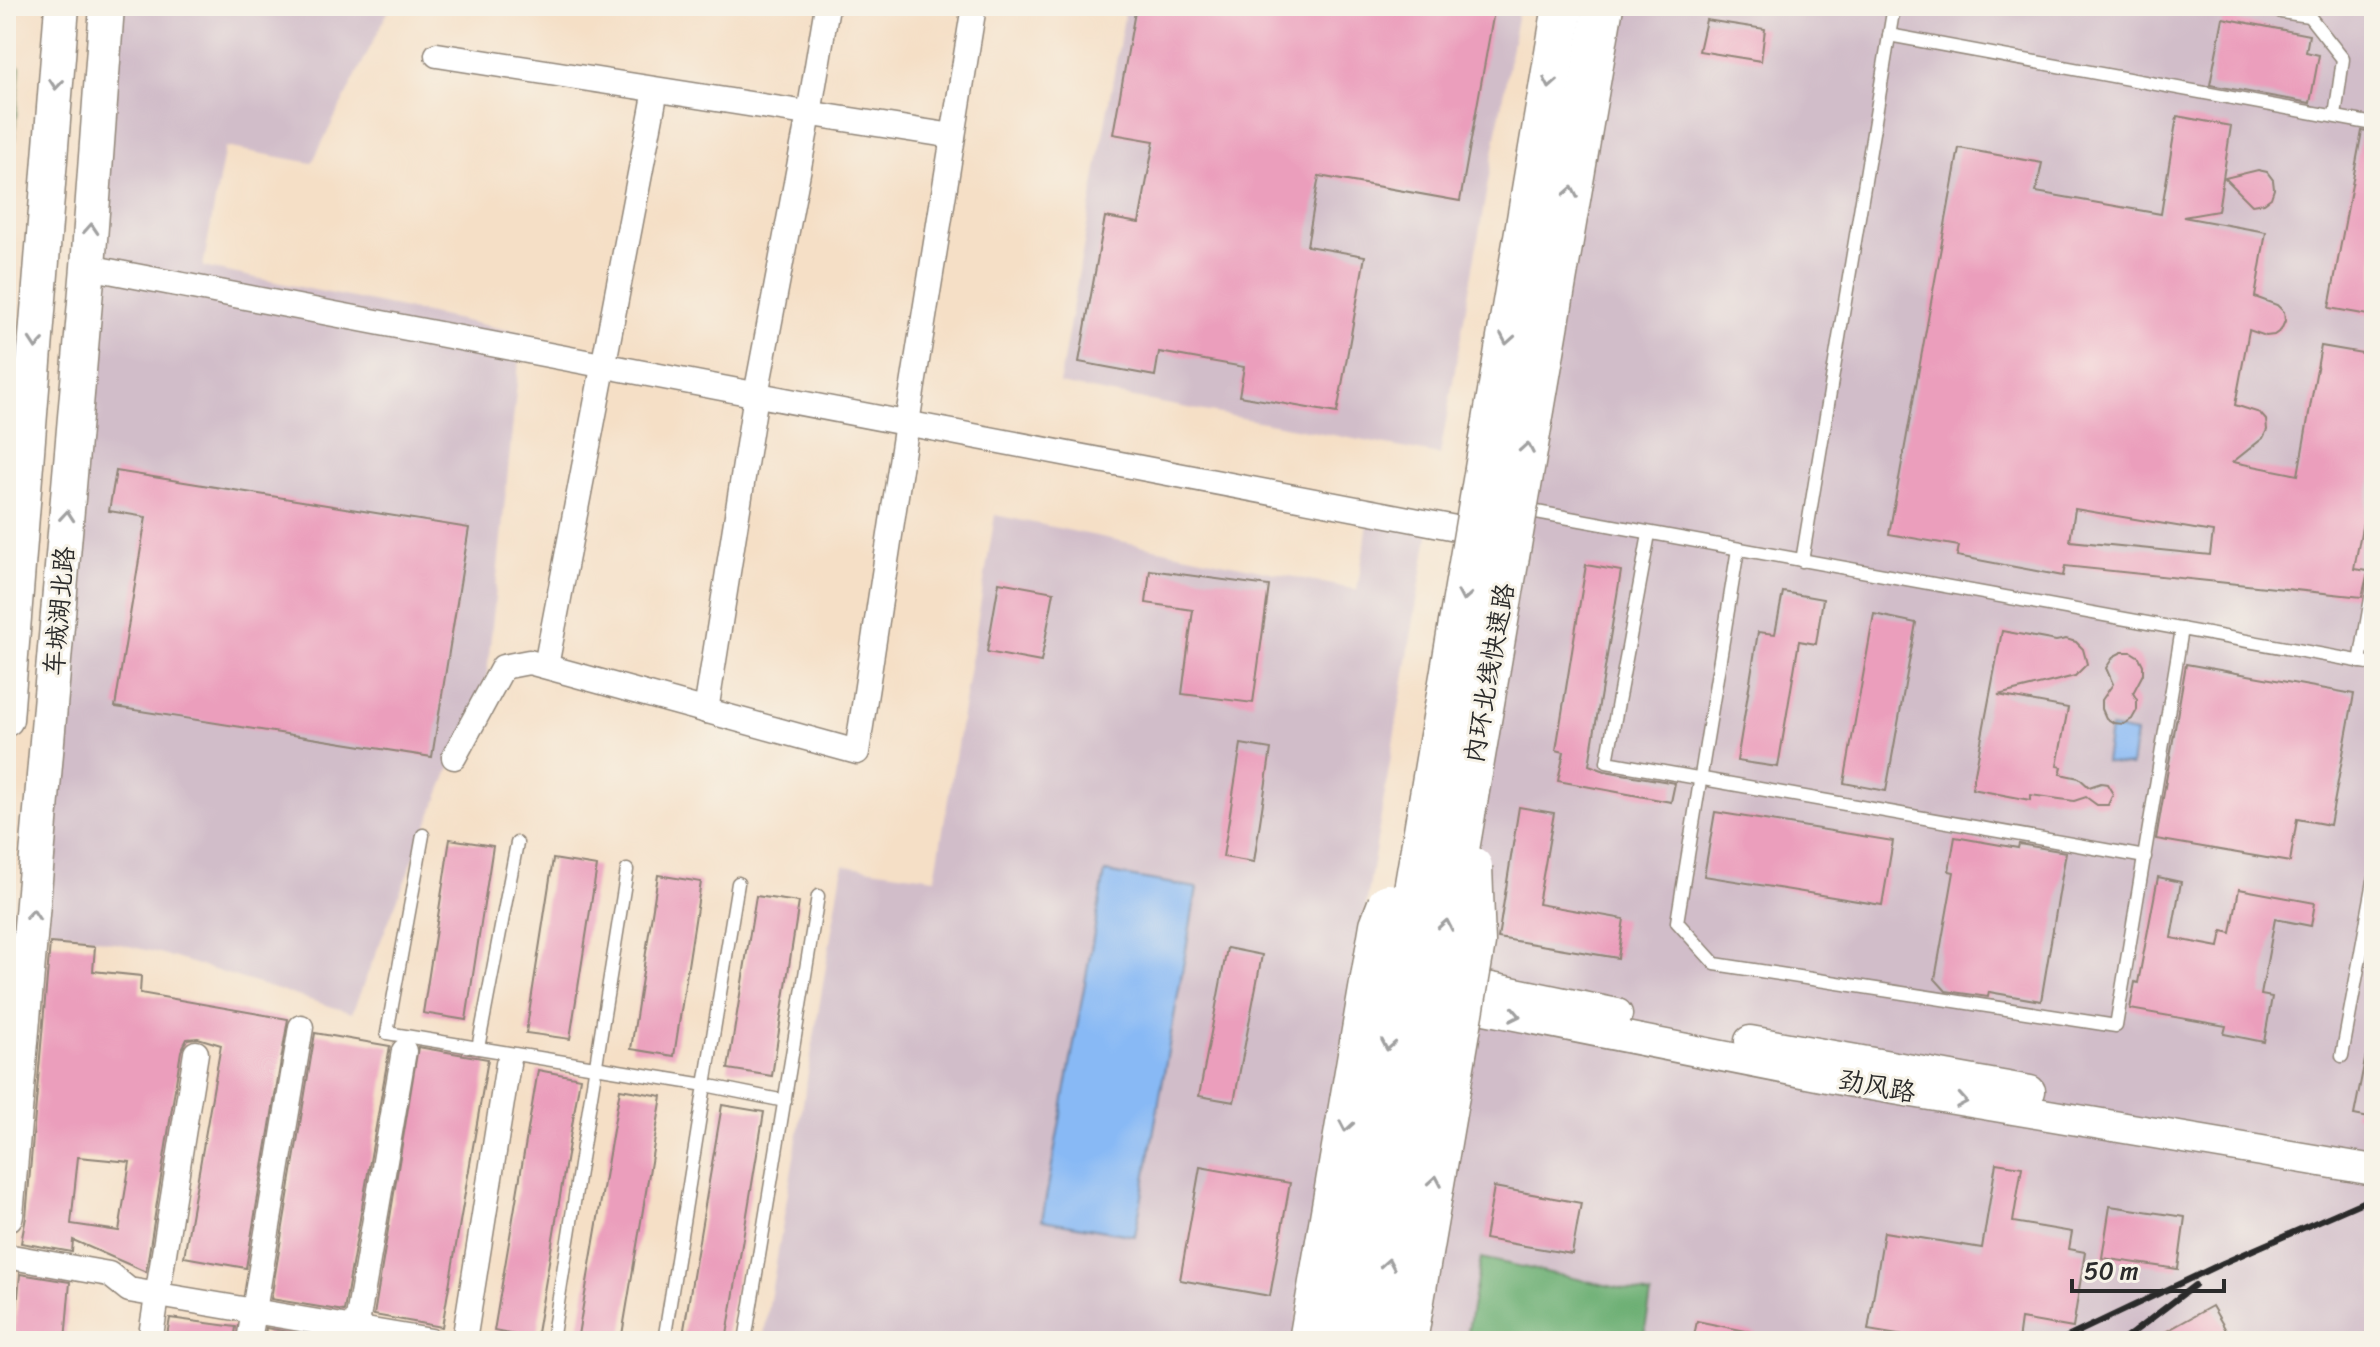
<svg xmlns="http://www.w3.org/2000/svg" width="2380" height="1347" font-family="Sriracha,'LXGW WenKai TC',sans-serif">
<rect width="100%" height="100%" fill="#f7f3e8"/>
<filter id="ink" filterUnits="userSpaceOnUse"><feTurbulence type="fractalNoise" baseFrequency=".0125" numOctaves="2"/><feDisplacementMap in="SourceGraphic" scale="16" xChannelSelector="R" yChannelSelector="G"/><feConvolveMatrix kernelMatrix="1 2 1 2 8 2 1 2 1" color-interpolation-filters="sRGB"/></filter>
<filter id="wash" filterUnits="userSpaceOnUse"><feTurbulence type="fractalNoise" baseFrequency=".006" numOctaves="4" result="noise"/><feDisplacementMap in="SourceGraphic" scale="32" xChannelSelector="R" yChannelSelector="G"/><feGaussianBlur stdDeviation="1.8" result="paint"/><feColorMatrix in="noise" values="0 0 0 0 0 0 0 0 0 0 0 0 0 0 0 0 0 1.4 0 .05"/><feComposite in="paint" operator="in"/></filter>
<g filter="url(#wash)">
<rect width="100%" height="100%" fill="#f5dfc6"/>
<g fill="#d1bdc9">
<path d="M107 6H391L312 163 225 147 203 267 522 333 487 675 352 1013 159 953 32 924Z"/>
<path d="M1126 6H1519L1440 455 1059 384Z"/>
<path d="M1617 6H2374V1341H1357Z"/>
<path d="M1370 512 1430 524 1293 1341H763L843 865 935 878 995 515 1357 590Z"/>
</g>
<path fill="#84ca85" stroke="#587a58" stroke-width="2" d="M6 64 20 66 6 246Z"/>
<path fill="#6bae72" stroke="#4b6c4e" stroke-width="2" d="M1481 1258 1651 1295 1643 1341H1466Z"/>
<g fill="#88b9f5" stroke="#5a7290" stroke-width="2">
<path d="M2110 728 2136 733 2131 766 2105 762Z"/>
<path d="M1105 872 1197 888 1135 1236 1042 1220Z"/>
</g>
<g id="blocks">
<g fill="#eb9ebc" fill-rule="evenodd">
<path d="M1136 6H1495L1460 201 1319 176 1307 246 1365 256 1337 413 1239 396 1244 367 1159 352 1155 376 1079 362 1105 217 1139 223 1154 141 1113 134Z"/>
<path d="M2223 18 2309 35 2306 52 2319 55 2310 103 2210 85Z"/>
<path d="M1706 20 1765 29 1761 61 1699 51Z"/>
<path d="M2177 116 2231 126 2218 211 2183 217 2266 232 2255 297 2277 305 2284 312 2285 321 2281 330 2274 335 2266 336 2249 330 2235 405 2260 413 2266 420 2267 430 2263 438 2233 462 2298 475 2321 346 2374 355 2370 377 2374 378V465L2354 569 2374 572 2367 576 2362 597 2065 566 2063 576 1957 556 1959 546 1889 534 1959 148 2042 163 2036 192 2161 214ZM2075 509 2213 532 2210 555 2070 541Z"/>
<path d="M2362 131 2374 133V316L2329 308Z"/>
<path d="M2258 170 2267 172 2273 180 2274 189 2271 198 2264 203 2252 205 2225 178Z"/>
<path d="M116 471 469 528 432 757 115 707 146 517 109 511Z"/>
<path d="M1586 565 1621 571 1589 765 1605 771 1675 783 1671 802 1558 781 1564 752 1556 750Z"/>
<path d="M1150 570 1269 586 1253 703 1182 694 1193 610 1146 603Z"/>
<path d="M999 582 1054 592 1041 662 987 652Z"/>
<path d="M1783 592 1823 599 1816 644 1799 641 1778 767 1737 761 1758 632 1775 634Z"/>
<path d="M1874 614 1916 623 1886 791 1844 783Z"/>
<path d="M2002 631 2056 641 2066 639 2076 642 2083 649 2087 664 2075 676 1998 695 2068 708 2057 766 2062 767 2060 774 2079 778 2089 787 2101 783 2107 784 2113 794 2108 805H2097L2086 797 2074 801 2031 795 2030 800 1972 789Z"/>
<path d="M2122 652H2131L2139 657 2143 665V674L2133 693 2137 700V710L2132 719 2124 724 2114 723 2106 718 2102 709V700L2113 684 2106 668 2114 656Z"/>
<path d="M2186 664 2354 694 2330 825 2297 819 2290 862 2156 839Z"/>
<path d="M1241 744 1271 749 1254 862 1223 857Z"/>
<path d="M1519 807 1554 813 1538 904 1624 919 1618 958 1498 938Z"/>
<path d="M1715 812 1893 841 1882 905 1704 876Z"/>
<path d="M1955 837 2018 848 2019 844 2066 852 2041 1001 1989 992 1988 997 1946 991 1935 979 1954 872 1949 871Z"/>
<path d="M450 839 493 846 466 1020 423 1013Z"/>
<path d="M553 859 597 866 570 1039 526 1033Z"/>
<path d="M658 875 701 882 674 1056 631 1049Z"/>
<path d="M2158 877 2181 882 2171 938 2219 947 2222 931 2231 933 2239 889 2315 903 2311 926 2275 919 2261 995 2272 997 2264 1042 2224 1034 2226 1026 2130 1009 2135 982 2138 983Z"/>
<path d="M756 896 799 902 772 1076 728 1069Z"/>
<path d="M50 943 95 947 93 971 141 976 140 993 288 1019 246 1268 184 1257 221 1045 198 1038 187 1039 181 1051 146 1272 73 1240 72 1252 21 1243 26 1217ZM78 1157 130 1162 119 1231 71 1224Z"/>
<path d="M1227 948 1262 955 1234 1102 1199 1096Z"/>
<path d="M315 1033 390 1046 344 1311 271 1299Z"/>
<path d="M418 1047 488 1059 442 1327 374 1315Z"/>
<path d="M2366 1055 2374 1056V1119L2354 1115Z"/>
<path d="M538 1070 580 1078 536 1339 494 1331Z"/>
<path d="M620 1089 662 1096 621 1341H577Z"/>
<path d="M722 1105 764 1112 726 1341H682Z"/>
<path d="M1996 1163 2022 1167 2013 1222 2072 1232 2069 1249 2085 1252 2073 1328 2021 1319 2018 1341H1934L1868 1330 1884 1232 1982 1248Z"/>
<path d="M1200 1167 1290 1183 1270 1296 1180 1280Z"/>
<path d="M1494 1187 1581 1203 1572 1254 1485 1239Z"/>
<path d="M2110 1206 2185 1217 2178 1269 2102 1258Z"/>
<path d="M20 1274 70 1282 65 1341H14Z"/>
<path d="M2212 1306 2226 1330 2206 1341H2149Z"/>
<path d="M170 1318 236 1327 234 1341H166Z"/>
<path d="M1697 1321 1756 1333 1755 1341H1693Z"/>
<path d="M266 1328 339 1341H264Z"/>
</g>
</g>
</g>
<g filter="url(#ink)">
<use href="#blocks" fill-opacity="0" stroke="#908578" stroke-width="2"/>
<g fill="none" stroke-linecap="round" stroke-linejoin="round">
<defs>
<g id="service">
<path d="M2282 6 2281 12 2309 16"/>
<path d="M2311 6 2309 16 2343 59 2335 116"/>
<path d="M1889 35 2374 124"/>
<path d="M6 41 9 6"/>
<path d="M1531 511 2374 664"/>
<path d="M1649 534 1607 762 2145 857"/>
<path d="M1738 549 1677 922 1715 964 2116 1026 2182 629"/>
<path d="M1802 561 1894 6"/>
<path d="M2360 662 2374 581"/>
<path d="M423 835 387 1033 705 1085 664 1341"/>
<path d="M738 883 705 1085 785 1101"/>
<path d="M478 1048 517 843"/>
<path d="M2342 1056 2374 881"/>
<path d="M552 1341 627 870"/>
<path d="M745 1341 818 896"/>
</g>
<g id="minor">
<path d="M437 55 953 136"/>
<path d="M88 267 1461 529"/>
<path d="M546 666 656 90"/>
<path d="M706 711 756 395 809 114 827 6"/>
<path d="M454 757 503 667 529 662 857 752 907 423 974 6"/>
<path d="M6 1256 109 1274 129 1290 431 1341"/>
<path d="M150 1341 196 1053"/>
<path d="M249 1341 301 1027"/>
<path d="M354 1341 404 1051"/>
<path d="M464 1341 508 1064"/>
</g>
<g id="tertiary">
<path d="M1448 979 1617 1014"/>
<path d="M1444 1001 1853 1082 2374 1170"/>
<path d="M1750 1041 2030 1091"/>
</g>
<g id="secondary">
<path d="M6 719 62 6"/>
<path d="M6 1215 88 267 107 6"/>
</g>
</defs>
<use href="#service" stroke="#908578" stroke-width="15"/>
<use href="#minor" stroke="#908578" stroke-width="27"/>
<use href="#tertiary" stroke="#908578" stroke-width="33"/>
<use href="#secondary" stroke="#908578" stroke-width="37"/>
<use href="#service" stroke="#fff" stroke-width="12"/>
<use href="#minor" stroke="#fff" stroke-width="24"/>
<use href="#tertiary" stroke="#fff" stroke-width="30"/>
<use href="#secondary" stroke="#fff" stroke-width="34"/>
<g stroke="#2b2b2b" stroke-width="6">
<path d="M2059 1341 2223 1263 2374 1197"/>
<path d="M2122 1341 2195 1285"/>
</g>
<defs>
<g id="trunk-bridge">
<path d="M1309 1341 1380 925 1388 904"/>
<path d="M1338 1341 1563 6"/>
<path d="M1375 1341 1603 6"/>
<path d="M1407 1341 1475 943 1472 867"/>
</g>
</defs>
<use href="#trunk-bridge" stroke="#908578" stroke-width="43" stroke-linecap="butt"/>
<use href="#trunk-bridge" stroke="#fff" stroke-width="40"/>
</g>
<defs><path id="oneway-chevron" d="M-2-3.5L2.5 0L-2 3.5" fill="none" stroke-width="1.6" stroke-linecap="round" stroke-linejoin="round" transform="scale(2)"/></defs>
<g stroke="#a0a0a0">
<use href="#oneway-chevron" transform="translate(1550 83) rotate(100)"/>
<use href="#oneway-chevron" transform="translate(56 84) rotate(95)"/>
<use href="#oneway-chevron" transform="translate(1571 192) rotate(-80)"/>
<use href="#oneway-chevron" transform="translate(91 229) rotate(-86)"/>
<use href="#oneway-chevron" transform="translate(1507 339) rotate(100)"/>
<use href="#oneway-chevron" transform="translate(36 343) rotate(95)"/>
<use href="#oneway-chevron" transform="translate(1527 448) rotate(-80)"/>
<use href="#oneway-chevron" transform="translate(67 516) rotate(-85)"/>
<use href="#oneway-chevron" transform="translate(1464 596) rotate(100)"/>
<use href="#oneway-chevron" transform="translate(33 915) rotate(-85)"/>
<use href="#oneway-chevron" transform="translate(1446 925) rotate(-80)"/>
<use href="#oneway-chevron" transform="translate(1515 1015) rotate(11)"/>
<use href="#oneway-chevron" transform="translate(1388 1045) rotate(100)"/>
<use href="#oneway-chevron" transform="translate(1962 1101) rotate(10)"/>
<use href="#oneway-chevron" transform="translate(1346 1126) rotate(100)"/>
<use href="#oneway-chevron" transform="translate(1435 1181) rotate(-80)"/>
<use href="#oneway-chevron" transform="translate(1388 1264) rotate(-80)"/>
</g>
</g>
<g text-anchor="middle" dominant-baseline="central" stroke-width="6" stroke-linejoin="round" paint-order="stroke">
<g font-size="26" fill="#2b2b2b" stroke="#f7f3e8">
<text transform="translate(59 611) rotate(-85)">车城湖北路</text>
<text transform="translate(1489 673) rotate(-80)">内环北线快速路</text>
<text transform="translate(1877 1086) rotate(10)">劲风路</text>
</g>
</g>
<rect width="2380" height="1347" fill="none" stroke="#f7f3e8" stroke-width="32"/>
<path d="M2072 1279v12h152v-12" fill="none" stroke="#2b2b2b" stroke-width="4"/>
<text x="2084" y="1279" font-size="24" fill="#2b2b2b" stroke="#f7f3e8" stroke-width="6" paint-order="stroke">50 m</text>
</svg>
